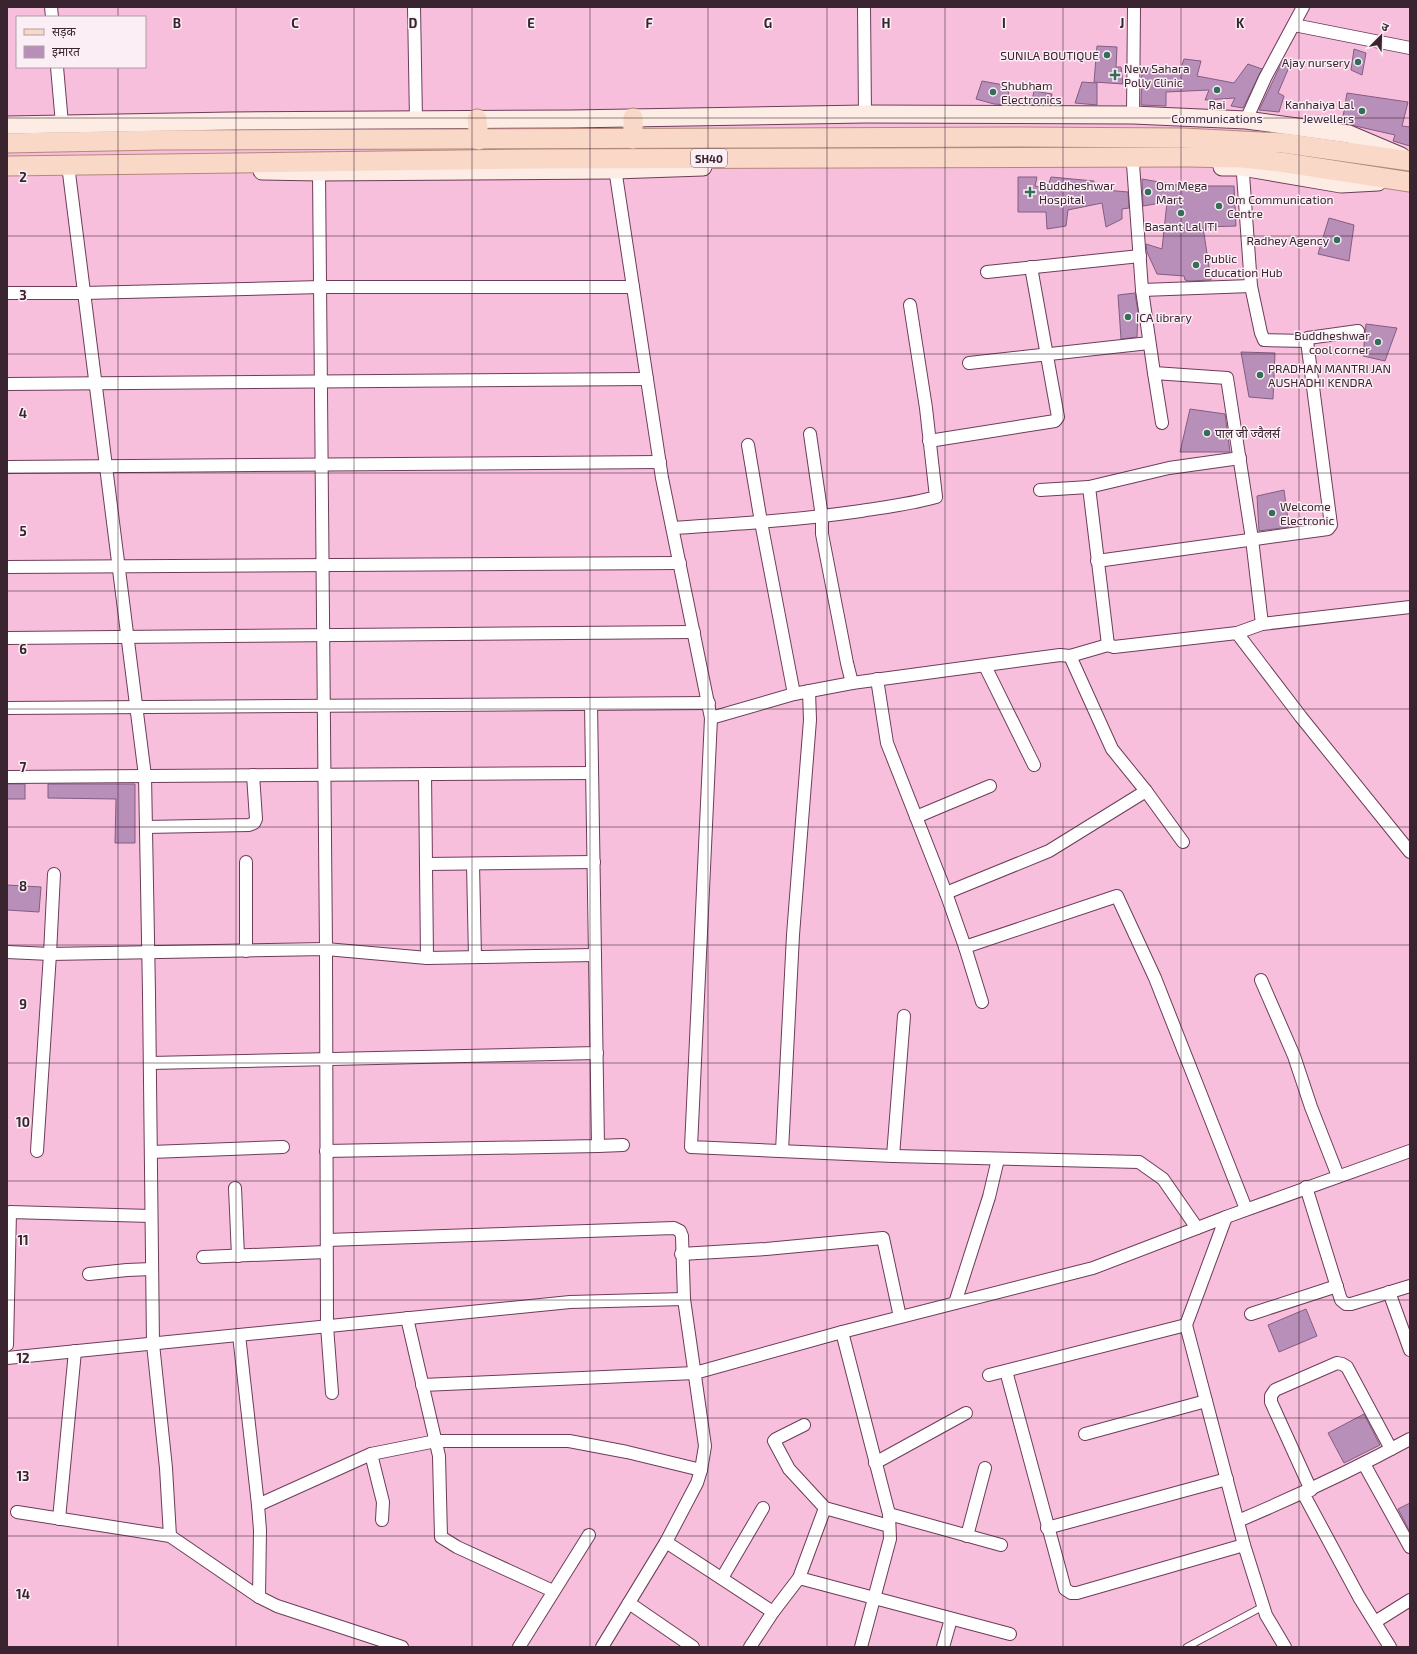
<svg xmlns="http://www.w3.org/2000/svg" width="1417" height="1654" font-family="'Exo 2','Noto Sans Devanagari',sans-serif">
<rect width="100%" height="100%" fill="#f8bfdd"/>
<g fill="#b88fb8" stroke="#835c83">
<path d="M1097 46 1117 47 1116 67H1121L1123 84 1094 82Z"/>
<path d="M1354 49 1366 53 1362 75 1351 70Z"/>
<path d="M1184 59 1201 61 1197 76 1234 83 1248 64 1262 69 1243 108 1231 106 1235 98 1205 100 1209 90 1166 92V106L1141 105 1142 68H1181Z"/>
<path d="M1282 62 1290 65 1278 93 1284 96 1279 112 1259 110Z"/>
<path d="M982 81 1009 86 1008 105 994 104 976 99Z"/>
<path d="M1082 82 1097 83V105L1075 103Z"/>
<path d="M1034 91 1052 94 1050 105H1031Z"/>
<path d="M1347 93 1408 102 1402 126 1410 127V146L1393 141 1395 135 1342 123Z"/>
<path d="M1018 177H1037L1035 186 1047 189 1051 177 1094 181V189L1128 192 1129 208 1122 209V219L1106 227 1102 203 1068 210 1066 226 1047 229 1046 212H1018Z"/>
<path d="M1142 179 1200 189V186H1234L1236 226 1203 227 1211 280 1189 281 1185 280 1184 276 1157 274 1147 252 1146 244 1162 249 1167 202 1143 206Z"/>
<path d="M1329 218 1354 225 1349 261 1318 254Z"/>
<path d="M1135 293 1138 312 1137 337 1121 339 1118 295Z"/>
<path d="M1366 324 1397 328 1385 361 1363 356Z"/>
<path d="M1241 352 1275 353 1273 399 1249 397Z"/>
<path d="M1190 409 1225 414 1230 452H1180Z"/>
<path d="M1284 490 1289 527 1259 531 1257 496Z"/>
<rect x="7" y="784" width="18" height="15"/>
<path d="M48 784H135V843H115L116 799 48 798Z"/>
<path d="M7 885 41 887 39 912 7 910Z"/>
<path d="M1306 1309 1317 1336 1279 1352 1268 1325Z"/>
<path d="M1364 1414 1380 1445 1344 1463 1328 1433Z"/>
<path d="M1410 1503V1532L1398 1509Z"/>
</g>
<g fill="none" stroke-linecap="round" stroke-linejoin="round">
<defs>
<path id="lane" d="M1187 1647 1264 1606"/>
<g id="street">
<path d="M51 7 52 17"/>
<path d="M414 7 416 120"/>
<path d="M864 7 865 114"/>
<path d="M1294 25 1410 48"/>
<path d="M57 67 62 124"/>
<path d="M1133 115 1134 7"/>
<path d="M1246 120 1265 78 1303 7"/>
<path d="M1242 160 1251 286 1261 333 1264 340 1307 341 1308 338 1358 331"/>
<path d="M614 162 662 478 711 718 691 1147 893 1156 1139 1162 1163 1179 1197 1228"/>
<path d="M1133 164 1142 290 1154 373 1162 423"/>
<path d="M319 172 326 949 327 1326 332 1393"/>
<path d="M69 173 145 776 149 993 153 1344 166 1468 170 1536"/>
<path d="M987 272 1140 256"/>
<path d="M1142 290 1251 286"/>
<path d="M7 293H84L321 287H633"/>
<path d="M969 363 1149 343"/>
<path d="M1154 373 1227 378 1252 539 1262 624"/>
<path d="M7 384 647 379"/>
<path d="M810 434 822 517V534L847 663 852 683"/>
<path d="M929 441 1055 421 1058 417 1031 267"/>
<path d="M748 445 761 522 794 694"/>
<path d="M7 467 660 462"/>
<path d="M1089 487 1108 645"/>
<path d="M1040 490 1089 487 1169 468 1240 458"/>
<path d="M673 528C736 524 798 520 861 511 886 507 911 504 936 497L926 408 910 305"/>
<path d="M1097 561 1328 529 1331 525 1307 341"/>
<path d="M7 567 680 563"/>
<path d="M1237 633 1301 717 1410 852"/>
<path d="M7 638 694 632"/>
<path d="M1070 656 1112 749 1146 791 1183 842"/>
<path d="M985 666 1034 765"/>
<path d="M877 679 887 743 946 893 965 947 1117 896 1155 978 1246 1209"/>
<path d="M7 708 709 703"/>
<path d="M711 718 794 694 852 683 1060 655 1070 656 1108 645 1114 647 1237 633 1262 624 1410 607"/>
<path d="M425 774 427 958"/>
<path d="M7 777 592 773"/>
<path d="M916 817 990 786"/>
<path d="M146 827 249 825 254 823 256 819 253 775"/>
<path d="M426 864 594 862"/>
<path d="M473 864 475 957"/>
<path d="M946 893 1049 851 1146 791"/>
<path d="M965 947 982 1002"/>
<path d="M246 951V862"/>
<path d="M7 952 50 954 326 949 427 958 595 955"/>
<path d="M1261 980 1294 1056 1311 1107 1338 1176"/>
<path d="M150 1063 597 1053"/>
<path d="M598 1146 623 1145"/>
<path d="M37 1151 50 954 54 874"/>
<path d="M326 1151 598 1146 591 704"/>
<path d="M782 1151 793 935 810 720 809 691"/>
<path d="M151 1152 283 1147"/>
<path d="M893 1156 904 1016"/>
<path d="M1306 1187 1341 1300 1346 1304H1351L1410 1286"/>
<path d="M235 1188 238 1256"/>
<path d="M1226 1217 1410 1151"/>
<path d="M327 1240 674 1228 680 1231 682 1236 684 1299 705 1446 701 1470 697 1483 666 1542 602 1647"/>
<path d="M681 1254 766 1249 883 1238 900 1317"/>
<path d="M203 1257 326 1252"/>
<path d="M89 1274 127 1270 152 1269"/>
<path d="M1389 1292 1410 1350"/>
<path d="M955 1303 989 1197 998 1159"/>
<path d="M1251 1314 1337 1286"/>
<path d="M407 1318 439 1456 441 1537 457 1547 553 1591"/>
<path d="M842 1332 1093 1268 1226 1217 1186 1325 1244 1545 1266 1615 1285 1647"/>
<path d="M239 1335 258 1505 260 1530 259 1597"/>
<path d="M7 1345 10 1212 151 1216"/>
<path d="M7 1358 570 1302 684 1299"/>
<path d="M1006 1371 1065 1589 1071 1593H1077L1244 1545"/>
<path d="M989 1375 1186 1325"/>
<path d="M422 1385 695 1373 842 1332 889 1514 890 1539 861 1647"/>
<path d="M804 1425 776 1439 774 1441 789 1469 825 1508 889 1526"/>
<path d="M1085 1434 1206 1401"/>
<path d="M371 1454 383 1502 382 1520"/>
<path d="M875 1463 966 1413"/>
<path d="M1364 1464 1410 1547"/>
<path d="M1311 1490 1271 1402V1396L1275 1390 1337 1363 1342 1364 1347 1367 1391 1449"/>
<path d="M1303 1493 1359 1597 1390 1647"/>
<path d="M258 1505 371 1454 436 1441H569L627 1452 701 1470"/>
<path d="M17 1512 170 1536 259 1597 277 1606 402 1647"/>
<path d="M889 1514 1001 1545"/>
<path d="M59 1519 75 1351"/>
<path d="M1238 1521C1297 1496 1353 1470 1410 1439"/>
<path d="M1047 1528 1227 1479"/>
<path d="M967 1536 985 1468"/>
<path d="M666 1542 773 1612"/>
<path d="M722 1578 763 1508"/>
<path d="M799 1578 1010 1634"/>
<path d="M629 1603 693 1647"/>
<path d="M1375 1622 1410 1600"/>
<path d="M519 1647 589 1535"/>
<path d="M750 1647 773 1612 799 1578 825 1508"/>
<path d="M943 1647 951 1619"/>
</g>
<g id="secondary">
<path d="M7 125 231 121 570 119 865 114 1133 115 1246 120 1349 134 1401 156"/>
<path d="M1222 167H1242L1341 184 1378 182"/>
<path d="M262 171 319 172 615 170 703 167"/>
</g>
<g id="primary">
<path d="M477 119 479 140"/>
<path d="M633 139V118"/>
<path d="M7 143 161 140 1018 137 1183 138 1283 143 1410 161"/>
<path d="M7 166 536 159 1187 157 1242 158 1280 162 1410 182"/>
</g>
</defs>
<use href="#lane" stroke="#6d3d58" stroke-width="8"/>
<use href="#street" stroke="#6d3d58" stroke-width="14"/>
<use href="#secondary" stroke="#6d3d58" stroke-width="19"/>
<use href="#primary" stroke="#b3887b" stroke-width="21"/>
<use href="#lane" stroke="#fff" stroke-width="6"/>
<use href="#street" stroke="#fff" stroke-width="12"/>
<use href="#secondary" stroke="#fcece4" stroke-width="17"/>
<use href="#primary" stroke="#f9d8c8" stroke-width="19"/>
</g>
<path fill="none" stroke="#39242f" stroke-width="1" stroke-opacity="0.55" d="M118 7V17M236 7V1647M354 7V1647M472 7V1647M590 7V1647M708 7V1647M827 7V1647M945 7V1647M1063 7V1647M1181 7V1647M1299 7V1647M118 67V1647M7 118H1410M7 236H1410M7 354H1410M7 473H1410M7 591H1410M7 709H1410M7 827H1410M7 945H1410M7 1063H1410M7 1181H1410M7 1300H1410M7 1418H1410M7 1536H1410"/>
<g fill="#346e58" stroke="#fbeff5" stroke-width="1.5">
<circle cx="1107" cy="55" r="4"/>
<circle cx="1358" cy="62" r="4"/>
<path d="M1113 69h4v4h4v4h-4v4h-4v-4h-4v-4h4z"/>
<circle cx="1217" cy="90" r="4"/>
<circle cx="993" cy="92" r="4"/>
<circle cx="1362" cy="111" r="4"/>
<path d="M1028 186h4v4h4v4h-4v4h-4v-4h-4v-4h4z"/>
<circle cx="1148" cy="192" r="4"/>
<circle cx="1219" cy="206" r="4"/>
<circle cx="1181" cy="213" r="4"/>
<circle cx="1337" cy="240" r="4"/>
<circle cx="1196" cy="265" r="4"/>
<circle cx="1128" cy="317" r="4"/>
<circle cx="1378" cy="342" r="4"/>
<circle cx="1260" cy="375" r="4"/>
<circle cx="1207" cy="433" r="4"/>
<circle cx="1272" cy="513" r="4"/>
</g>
<g text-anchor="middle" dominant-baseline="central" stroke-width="3" stroke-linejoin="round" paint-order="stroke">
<rect fill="#fbeff5" stroke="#73616a" stroke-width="1" x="691" y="149" width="36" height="18" rx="3"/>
<g font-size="11" font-weight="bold" fill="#39242f">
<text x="709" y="158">SH40</text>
</g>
<g font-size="12" fill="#39242f" stroke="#fbeff5" text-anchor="start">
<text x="1099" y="55" text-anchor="end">SUNILA BOUTIQUE</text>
<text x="1350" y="62" text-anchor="end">Ajay nursery</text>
<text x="1124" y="68">New Sahara<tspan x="1124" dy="14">Polly Clinic</tspan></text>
<text x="1001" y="85">Shubham<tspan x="1001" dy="14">Electronics</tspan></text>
<text x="1217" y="104" text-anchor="middle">Rai<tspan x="1217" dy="14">Communications</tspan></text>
<text x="1354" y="104" text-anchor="end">Kanhaiya Lal<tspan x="1354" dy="14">Jewellers</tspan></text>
<text x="1039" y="185">Buddheshwar<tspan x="1039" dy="14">Hospital</tspan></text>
<text x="1156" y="185">Om Mega<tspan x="1156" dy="14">Mart</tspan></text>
<text x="1227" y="199">Om Communication<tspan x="1227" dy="14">Centre</tspan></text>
<text x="1181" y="226" text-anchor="middle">Basant Lal ITI</text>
<text x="1329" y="240" text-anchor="end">Radhey Agency</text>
<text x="1204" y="258">Public<tspan x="1204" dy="14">Education Hub</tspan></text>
<text x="1136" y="317">ICA library</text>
<text x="1370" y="335" text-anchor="end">Buddheshwar<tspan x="1370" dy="14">cool corner</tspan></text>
<text x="1268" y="368">PRADHAN MANTRI JAN<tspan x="1268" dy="14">AUSHADHI KENDRA</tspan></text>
<text x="1215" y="433">पाल जी ज्वैलर्स</text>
<text x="1280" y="506">Welcome<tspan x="1280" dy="14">Electronic</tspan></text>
</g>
</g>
<g font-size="13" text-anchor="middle" font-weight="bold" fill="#39242f" stroke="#fbeff5" stroke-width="3" stroke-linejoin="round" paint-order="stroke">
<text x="177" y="28">B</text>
<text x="295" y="28">C</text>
<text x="413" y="28">D</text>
<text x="531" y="28">E</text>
<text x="649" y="28">F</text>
<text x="768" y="28">G</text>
<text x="886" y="28">H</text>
<text x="1004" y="28">I</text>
<text x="1122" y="28">J</text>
<text x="1240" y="28">K</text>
<text x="23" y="182">2</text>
<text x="23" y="300">3</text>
<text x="23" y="418">4</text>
<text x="23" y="536">5</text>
<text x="23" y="654">6</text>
<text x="23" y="772">7</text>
<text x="23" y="891">8</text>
<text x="23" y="1009">9</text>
<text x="23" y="1127">10</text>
<text x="23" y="1245">11</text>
<text x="23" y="1363">12</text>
<text x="23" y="1481">13</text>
<text x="23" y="1599">14</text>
</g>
<rect width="1417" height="1654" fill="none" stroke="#39242f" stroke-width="16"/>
<rect x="16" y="16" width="130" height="52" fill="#fbeff5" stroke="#ad9ea6"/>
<rect x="24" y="29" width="20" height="6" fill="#f9d8c8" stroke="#ad9ea6"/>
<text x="52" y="36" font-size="12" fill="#39242f">सड़क</text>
<rect x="24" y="46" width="20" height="12" fill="#b88fb8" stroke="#ad9ea6"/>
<text x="52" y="56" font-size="12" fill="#39242f">इमारत</text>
<g transform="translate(1381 36) rotate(23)" stroke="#fbeff5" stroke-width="3" paint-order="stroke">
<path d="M0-3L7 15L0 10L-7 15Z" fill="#39242f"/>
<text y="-6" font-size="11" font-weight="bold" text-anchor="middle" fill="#39242f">उ</text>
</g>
</svg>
